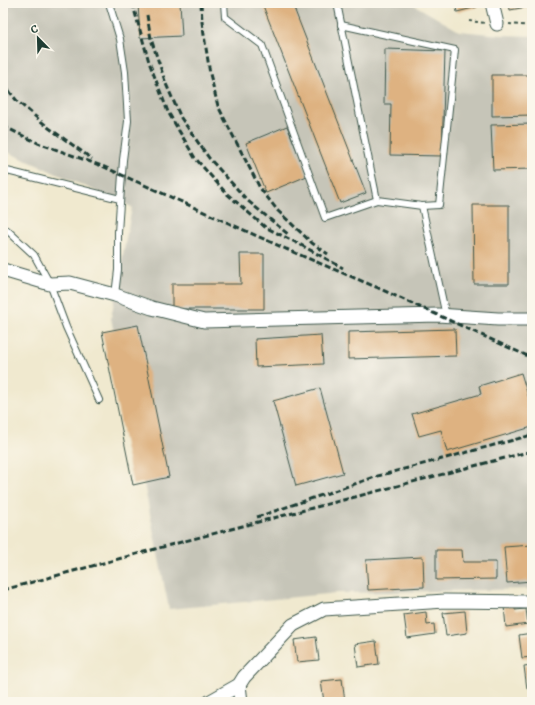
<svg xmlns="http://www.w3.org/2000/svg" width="535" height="705" font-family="Alegreya,serif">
<rect width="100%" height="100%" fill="#fbf7ec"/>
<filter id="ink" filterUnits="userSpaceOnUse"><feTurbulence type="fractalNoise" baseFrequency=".025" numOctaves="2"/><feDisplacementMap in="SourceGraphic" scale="8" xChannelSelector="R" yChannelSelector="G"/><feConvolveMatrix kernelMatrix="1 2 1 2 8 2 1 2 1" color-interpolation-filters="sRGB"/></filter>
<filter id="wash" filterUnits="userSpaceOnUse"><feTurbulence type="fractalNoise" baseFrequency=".012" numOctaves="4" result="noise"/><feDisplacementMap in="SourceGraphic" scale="16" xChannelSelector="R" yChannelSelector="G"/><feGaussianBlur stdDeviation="0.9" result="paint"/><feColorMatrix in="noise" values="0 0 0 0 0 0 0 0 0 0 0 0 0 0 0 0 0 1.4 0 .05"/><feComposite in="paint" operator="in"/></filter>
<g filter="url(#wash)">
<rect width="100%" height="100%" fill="#f0e9cf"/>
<path fill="#c6c5b8" d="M3 3H411L459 31 501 35 532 36V589L338 593 169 609 111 318 132 207 3 150Z"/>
<g id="blocks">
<g fill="#deb281">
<path d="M138 3H180L182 36 140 38Z"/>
<path d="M262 3H292L366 193 340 203Z"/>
<path d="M455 3H476L477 7 457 12Z"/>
<path d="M509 3H532V6L510 10Z"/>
<path d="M385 49 445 51 442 156 390 155 391 104H384Z"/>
<path d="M492 75H532V115L492 116Z"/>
<path d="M532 124V169L493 170 491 125Z"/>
<path d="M287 126 307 176 266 193 246 143Z"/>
<path d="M473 205H509V284H474Z"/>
<path d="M240 254H264V309H172V284H241Z"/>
<path d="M138 325 169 477 133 485 102 332Z"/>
<path d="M455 329 456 356 348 359V332Z"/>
<path d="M321 335 323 364 256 367 255 339Z"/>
<path d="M521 373 530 402 532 401V427L447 452 441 430 419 436 412 414 481 394 479 386Z"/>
<path d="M320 388 343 473 296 486 273 401Z"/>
<path d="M532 545V581L507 583 504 547Z"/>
<path d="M436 550H462L463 562H496V579L436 580Z"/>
<path d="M423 557 424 587 368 590 366 560Z"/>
<path d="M515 604V610L526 609 528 624 506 627 504 606Z"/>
<path d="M465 611 467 633 446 636 443 613Z"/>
<path d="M426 612 427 625 434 624 435 634 407 638 404 615Z"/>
<path d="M532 633V657L522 658 519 635Z"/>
<path d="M316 637 319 660 297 662 294 640Z"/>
<path d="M376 641 379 664 358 667 355 644Z"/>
<path d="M532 665V688L527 689 524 666Z"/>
<path d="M342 679 345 702H324L321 681Z"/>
</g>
</g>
</g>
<g filter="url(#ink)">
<use href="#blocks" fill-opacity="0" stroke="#3e574b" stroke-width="1"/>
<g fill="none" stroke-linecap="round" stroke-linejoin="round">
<defs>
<g id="service">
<path d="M109 3 120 39 125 72 128 121 123 160 118 232V270L115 295"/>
<path d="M224 3 225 17 262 45 325 218 377 200"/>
<path d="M337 3 377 200 422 206 446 316"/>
<path d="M341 25 455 50 439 205 422 206"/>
<path d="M3 170 120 199"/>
<path d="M3 229 7 230 34 255 50 284 66 327 99 400"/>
</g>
<g id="minor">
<path d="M492 3 497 24"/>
<path d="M3 270 50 284 70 283 115 295 152 308 204 321 438 315 498 319H532"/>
<path d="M239 685 241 702"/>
<path d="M209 702 239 685 244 677 293 625 324 609 445 601 532 602"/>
</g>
</defs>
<use href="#service" stroke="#3e574b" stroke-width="8"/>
<use href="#minor" stroke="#3e574b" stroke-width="15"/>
<g stroke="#3e574b" stroke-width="2" stroke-dasharray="3 3" stroke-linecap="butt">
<path d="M469 21 485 23"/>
<path d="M509 24 532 26"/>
</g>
<use href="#service" stroke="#fff" stroke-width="6"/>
<use href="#minor" stroke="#fff" stroke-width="13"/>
<g stroke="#1f3d34" stroke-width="3" stroke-dasharray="6 3" stroke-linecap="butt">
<path d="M134 3V9L149 62 168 112 195 158 226 193 265 227 301 245 343 268"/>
<path d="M201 3 202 22 210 74 218 106 229 128 260 188 278 211 312 243 328 254"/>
<path d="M147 15 151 39 166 84 181 118 209 158 248 201 289 235"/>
<path d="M3 83 17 101 49 128 92 159"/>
<path d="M3 126 38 143 102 166 286 249 376 287 532 358"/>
<path d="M257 517 378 476 532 435"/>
<path d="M3 590 185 541 532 451"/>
</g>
</g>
</g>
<rect width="535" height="705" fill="none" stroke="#fbf7ec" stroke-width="16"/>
<g transform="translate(38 38) rotate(337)" stroke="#fbf7ec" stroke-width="3" paint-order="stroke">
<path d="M0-3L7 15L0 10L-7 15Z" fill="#1f3d34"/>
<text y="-6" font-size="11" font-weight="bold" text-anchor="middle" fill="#1f3d34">С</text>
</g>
</svg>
